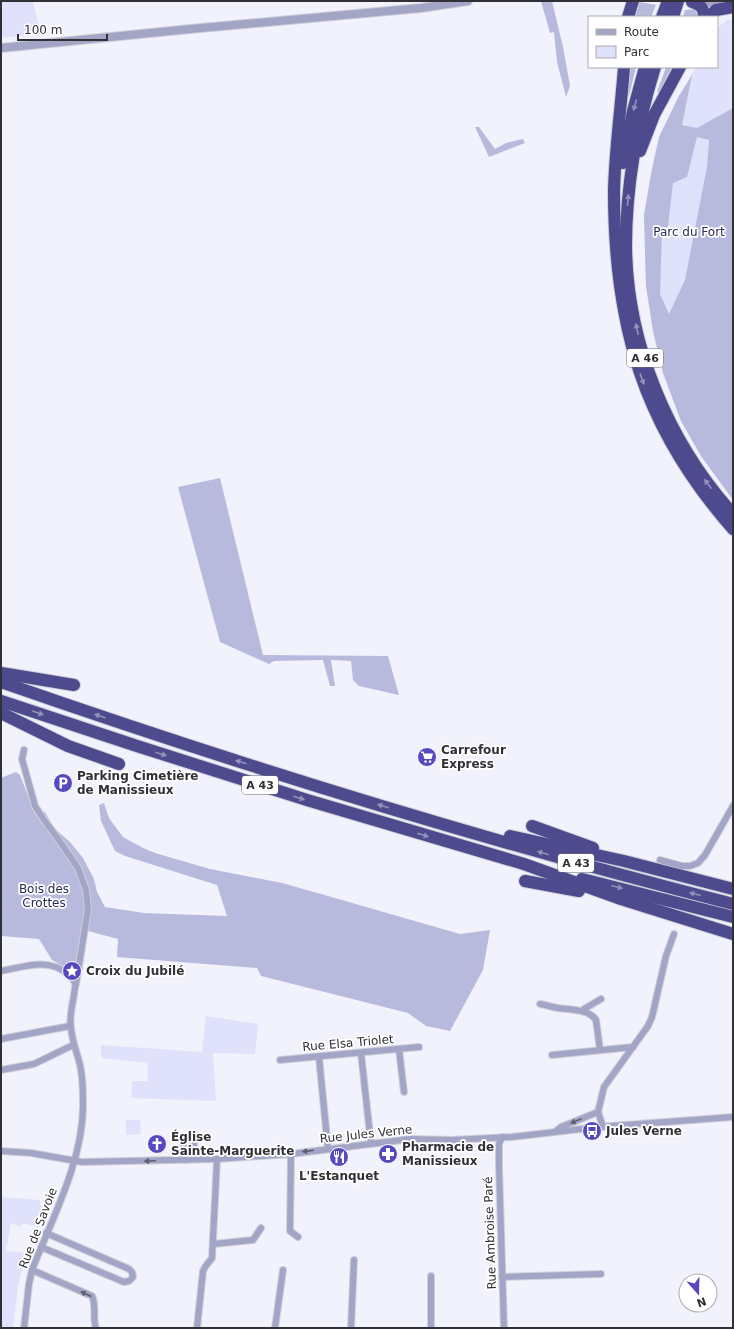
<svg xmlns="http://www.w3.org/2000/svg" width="734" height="1329" font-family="'DejaVu Sans',sans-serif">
<rect width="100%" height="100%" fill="#f1f2fc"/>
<g fill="#e0e1fb">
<path d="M1 1H33L41 34 1 38Z"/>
<path d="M733 19V500L701 456 681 421 663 373 653 331 646 285 644 215 651 174 659 137 679 96 696 67H717V28L727 20Z"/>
<path d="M206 1016 258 1024 255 1054 213 1053 216 1101 131 1098 132 1081H148L147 1063 101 1058V1045L202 1052Z"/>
<path d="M126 1120H140L141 1134 126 1135Z"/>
<path d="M1 1197 40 1200V1205L44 1208 51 1209 43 1228 23 1223 20 1226 11 1223 6 1251 27 1253 18 1286 13 1328H1Z"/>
</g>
<g fill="#b8badd" fill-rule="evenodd">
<path d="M541 1H552L563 47 570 86 566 97 557 62 554 32 550 33Z"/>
<path d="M640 2 656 5 651 17H632L633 11Z"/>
<path d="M696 9 701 14 700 17H683L685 10Z"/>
<path d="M628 67H636L629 96H625Z"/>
<path d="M666 67H675L661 93 657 92Z"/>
<path d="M692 75 682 125 697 128 733 108V500L701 456 681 421 663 373 653 331 646 286 644 215 651 174 659 137 679 96ZM697 137 709 140 707 167 685 280 669 314 660 294 662 232 668 226 673 183 687 177Z"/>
<path d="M475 127H479L495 149 506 143 523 139 525 143 489 157Z"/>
<path d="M220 478 263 655 388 656 399 695 359 686 353 680 351 661 331 660 335 686H330L323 660 274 661 269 664 220 642 178 487Z"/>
<path d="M16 772 20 775 35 814 45 812 54 828 70 842 83 858 94 879 97 892 105 907 144 913 227 916 217 885 125 856 115 851 101 821 99 805 104 803 109 818 123 837 143 848 155 853 210 869 282 883 321 894 460 934 490 930 483 970 450 1031 426 1026 408 1013 261 976 257 968 117 957 118 939 88 931 81 977 52 960 39 939 1 936V778Z"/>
</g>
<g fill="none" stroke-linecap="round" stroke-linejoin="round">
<defs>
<g id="minor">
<path d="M24 750 22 759 35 806 44 820 56 836 78 868 86 890 88 909 76 984"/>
<path d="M660 860 682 866H690L698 863 705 855 733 806"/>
<path d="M1 971C23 967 48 957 68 974 70 976 74 980 75 983 76 987 74 992 74 995 72 1006 69 1018 71 1028 72 1040 76 1050 79 1061 82 1071 83 1092 83 1103 84 1159 52 1219 32 1270L29 1284 24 1328"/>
<path d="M540 1004C546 1005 552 1007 558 1008 570 1010 589 1009 596 1020L600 1050"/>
<path d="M583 1011 584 1009 601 999"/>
<path d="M1 1039 70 1026"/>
<path d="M399 1049 404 1092"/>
<path d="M361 1053 371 1144"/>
<path d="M552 1055 633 1047"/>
<path d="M319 1057 328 1149"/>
<path d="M280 1060 419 1047"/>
<path d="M1 1070 34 1064 73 1045"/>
<path d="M603 1127 598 1112 604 1087 648 1026 652 1017 666 956 674 934"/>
<path d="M556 1131 561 1127 598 1112"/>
<path d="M502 1137 499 1144V1167L504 1328"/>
<path d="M1 1151 31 1153 82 1162 217 1159 291 1154 410 1139 452 1140 512 1137 598 1127 733 1117"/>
<path d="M291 1154 290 1231 298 1237"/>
<path d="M184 1160 183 1143 194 1142V1159"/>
<path d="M213 1244 253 1240 261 1228"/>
<path d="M41 1247 124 1282 129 1281 133 1277 132 1272 129 1269 46 1233"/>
<path d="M32 1270 92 1296C97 1307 92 1317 96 1328"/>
<path d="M502 1277 601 1274"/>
<path d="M197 1328 203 1271 205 1267 212 1258 217 1159"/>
<path d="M275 1328 283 1270"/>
<path d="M351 1328 354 1260"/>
<path d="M431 1328V1276"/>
</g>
<g id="tertiary">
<path d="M694 2 730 4"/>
<path d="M1 48 190 29 421 8 468 1"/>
</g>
<g id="motorway">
<path d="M692 2C701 5 704 8 704 17"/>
<path d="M628 17 633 1"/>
<path d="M662 17 668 1"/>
<path d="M673 17 678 1"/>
<path d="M709 17 716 10 733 7"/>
<path d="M624 67C621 108 615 150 614 191 614 325 643 427 733 529"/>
<path d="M655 67C637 125 626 185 626 246 627 344 668 442 733 514"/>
<path d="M640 151 654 115 680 67"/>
<path d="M623 163 633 111 645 67"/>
<path d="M1 673 74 685"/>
<path d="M1 682C242 766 486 841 733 904"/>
<path d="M1 701 137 746 307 800 524 864 621 899 733 934"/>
<path d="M1 713 68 746 119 764"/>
<path d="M532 826 593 848"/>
<path d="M510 836 624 861 733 889"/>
<path d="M582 879 733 917"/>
<path d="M525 881 579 891"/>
</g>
</defs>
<use href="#minor" stroke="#cecfd8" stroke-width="8"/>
<use href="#tertiary" stroke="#cecfd8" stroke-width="10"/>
<use href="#motorway" stroke="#cecfd8" stroke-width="14"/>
<use href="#minor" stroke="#a3a5c7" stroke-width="6"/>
<use href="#tertiary" stroke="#a3a5c7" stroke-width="8"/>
<use href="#motorway" stroke="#4d4a8e" stroke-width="12"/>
</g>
<defs><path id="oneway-solid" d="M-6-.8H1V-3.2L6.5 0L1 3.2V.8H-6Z"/></defs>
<g fill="#9492bb">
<use href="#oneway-solid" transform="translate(635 105) rotate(105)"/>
<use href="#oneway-solid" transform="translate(628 200) rotate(-85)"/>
<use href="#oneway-solid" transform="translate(637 329) rotate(-103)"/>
<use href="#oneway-solid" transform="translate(642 379) rotate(70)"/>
<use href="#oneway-solid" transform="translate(708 484) rotate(-127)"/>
<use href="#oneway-solid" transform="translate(38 713) rotate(19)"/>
<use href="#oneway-solid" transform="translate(100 716) rotate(-161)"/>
<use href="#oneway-solid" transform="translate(161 754) rotate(18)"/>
<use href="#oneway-solid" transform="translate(241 762) rotate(-162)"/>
<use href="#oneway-solid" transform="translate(299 798) rotate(17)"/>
<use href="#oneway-solid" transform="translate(383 806) rotate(-163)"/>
<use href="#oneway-solid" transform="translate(423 835) rotate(17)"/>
<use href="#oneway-solid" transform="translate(543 853) rotate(-164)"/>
<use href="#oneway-solid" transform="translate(617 887) rotate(14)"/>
<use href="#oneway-solid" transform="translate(695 894) rotate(-166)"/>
</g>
<g fill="#5e5f70">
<use href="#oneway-solid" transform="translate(576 1121) rotate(158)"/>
<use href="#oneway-solid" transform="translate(308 1151) rotate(173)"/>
<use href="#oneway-solid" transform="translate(150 1161) rotate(178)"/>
<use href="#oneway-solid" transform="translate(86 1294) rotate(-155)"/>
</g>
<defs>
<symbol id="supermarket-disc" viewBox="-11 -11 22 22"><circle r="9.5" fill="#5849c1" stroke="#fff"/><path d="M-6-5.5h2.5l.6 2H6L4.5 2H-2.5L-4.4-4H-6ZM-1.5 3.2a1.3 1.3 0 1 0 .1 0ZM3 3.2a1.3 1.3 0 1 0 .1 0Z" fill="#fff"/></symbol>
<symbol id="parking-disc" viewBox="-11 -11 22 22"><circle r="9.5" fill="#5849c1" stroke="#fff"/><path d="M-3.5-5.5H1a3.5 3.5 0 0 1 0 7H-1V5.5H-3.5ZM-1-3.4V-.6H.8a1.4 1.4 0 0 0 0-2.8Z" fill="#fff"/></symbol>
<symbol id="sight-disc" viewBox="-11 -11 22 22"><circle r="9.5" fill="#5849c1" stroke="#fff"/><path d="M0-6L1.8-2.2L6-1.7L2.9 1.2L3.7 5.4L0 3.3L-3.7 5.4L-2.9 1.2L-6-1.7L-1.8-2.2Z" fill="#fff"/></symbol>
<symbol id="bus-disc" viewBox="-11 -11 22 22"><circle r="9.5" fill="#5849c1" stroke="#fff"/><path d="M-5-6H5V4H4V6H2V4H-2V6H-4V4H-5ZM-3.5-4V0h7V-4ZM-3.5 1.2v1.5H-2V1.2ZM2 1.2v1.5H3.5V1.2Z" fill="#fff"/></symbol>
<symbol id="church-disc" viewBox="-11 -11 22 22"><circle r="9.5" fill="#5849c1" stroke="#fff"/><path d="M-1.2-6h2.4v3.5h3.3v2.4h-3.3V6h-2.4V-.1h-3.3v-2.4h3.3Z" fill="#fff"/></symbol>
<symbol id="pharmacy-disc" viewBox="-11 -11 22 22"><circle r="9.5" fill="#5849c1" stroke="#fff"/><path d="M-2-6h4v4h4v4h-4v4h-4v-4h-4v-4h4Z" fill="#fff"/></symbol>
<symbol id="restaurant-disc" viewBox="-11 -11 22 22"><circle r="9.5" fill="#5849c1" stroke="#fff"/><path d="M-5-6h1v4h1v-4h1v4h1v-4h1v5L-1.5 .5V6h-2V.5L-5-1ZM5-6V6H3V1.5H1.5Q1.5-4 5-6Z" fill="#fff"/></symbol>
</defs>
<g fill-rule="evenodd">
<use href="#supermarket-disc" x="416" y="746" width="22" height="22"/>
<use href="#parking-disc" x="52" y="772" width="22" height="22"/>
<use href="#sight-disc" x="61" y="960" width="22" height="22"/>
<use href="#bus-disc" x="581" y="1120" width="22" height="22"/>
<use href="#church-disc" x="146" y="1133" width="22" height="22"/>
<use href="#pharmacy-disc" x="377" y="1143" width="22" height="22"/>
<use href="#restaurant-disc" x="328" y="1146" width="22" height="22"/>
</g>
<g text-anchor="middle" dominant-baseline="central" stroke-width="3.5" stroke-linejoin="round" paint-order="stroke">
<g fill="#fff" stroke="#6e6e72" stroke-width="1">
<rect x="627" y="349" width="36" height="18" rx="3"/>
<rect x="242" y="776" width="36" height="18" rx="3"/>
<rect x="558" y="854" width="36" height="18" rx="3"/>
</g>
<g font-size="11" font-weight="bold" fill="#303036">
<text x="645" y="358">A 46</text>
<text x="260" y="785">A 43</text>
<text x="576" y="863">A 43</text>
</g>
<g font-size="12" fill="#2b2956" stroke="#fff">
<text x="689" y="232">Parc du Fort</text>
<text x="44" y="889">Bois des<tspan x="44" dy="14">Crottes</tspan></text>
</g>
<g font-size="12" font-weight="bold" fill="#303036" stroke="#fff" text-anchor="start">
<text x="441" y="750">Carrefour<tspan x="441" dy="14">Express</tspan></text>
<text x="77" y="776">Parking Cimetière<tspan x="77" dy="14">de Manissieux</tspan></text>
<text x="86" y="971">Croix du Jubilé</text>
<text x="606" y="1131">Jules Verne</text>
<text x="171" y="1137">Église<tspan x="171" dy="14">Sainte-Marguerite</tspan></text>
<text x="402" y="1147">Pharmacie de<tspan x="402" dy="14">Manissieux</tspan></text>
<text x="339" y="1176" text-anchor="middle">L'Estanquet</text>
</g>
<g font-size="12" fill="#303036" stroke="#fff">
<text transform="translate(348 1043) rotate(-5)">Rue Elsa Triolet</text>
<text transform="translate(366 1134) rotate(-6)">Rue Jules Verne</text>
<text transform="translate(38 1228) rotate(-69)">Rue de Savoie</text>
<text transform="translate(490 1233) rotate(-92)">Rue Ambroise Paré</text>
</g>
</g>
<rect width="734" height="1329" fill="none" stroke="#303036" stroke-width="4"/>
<rect x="588" y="16" width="130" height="52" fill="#ffffff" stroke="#acacaf"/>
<rect x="596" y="29" width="20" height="6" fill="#a3a5c7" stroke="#acacaf"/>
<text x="624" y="36" font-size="12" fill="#303036">Route</text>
<rect x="596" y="46" width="20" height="12" fill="#e0e1fb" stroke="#acacaf"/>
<text x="624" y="56" font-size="12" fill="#303036">Parc</text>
<g transform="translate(698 1293) rotate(160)"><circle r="19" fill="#ffffff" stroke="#acacaf"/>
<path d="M0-3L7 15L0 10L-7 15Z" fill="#5849c1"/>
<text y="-6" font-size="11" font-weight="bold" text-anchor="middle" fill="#303036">N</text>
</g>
<path d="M18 34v6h89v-6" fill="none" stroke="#303036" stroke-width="2"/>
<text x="24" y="34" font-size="12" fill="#303036" stroke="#ffffff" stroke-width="3" paint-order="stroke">100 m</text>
</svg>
